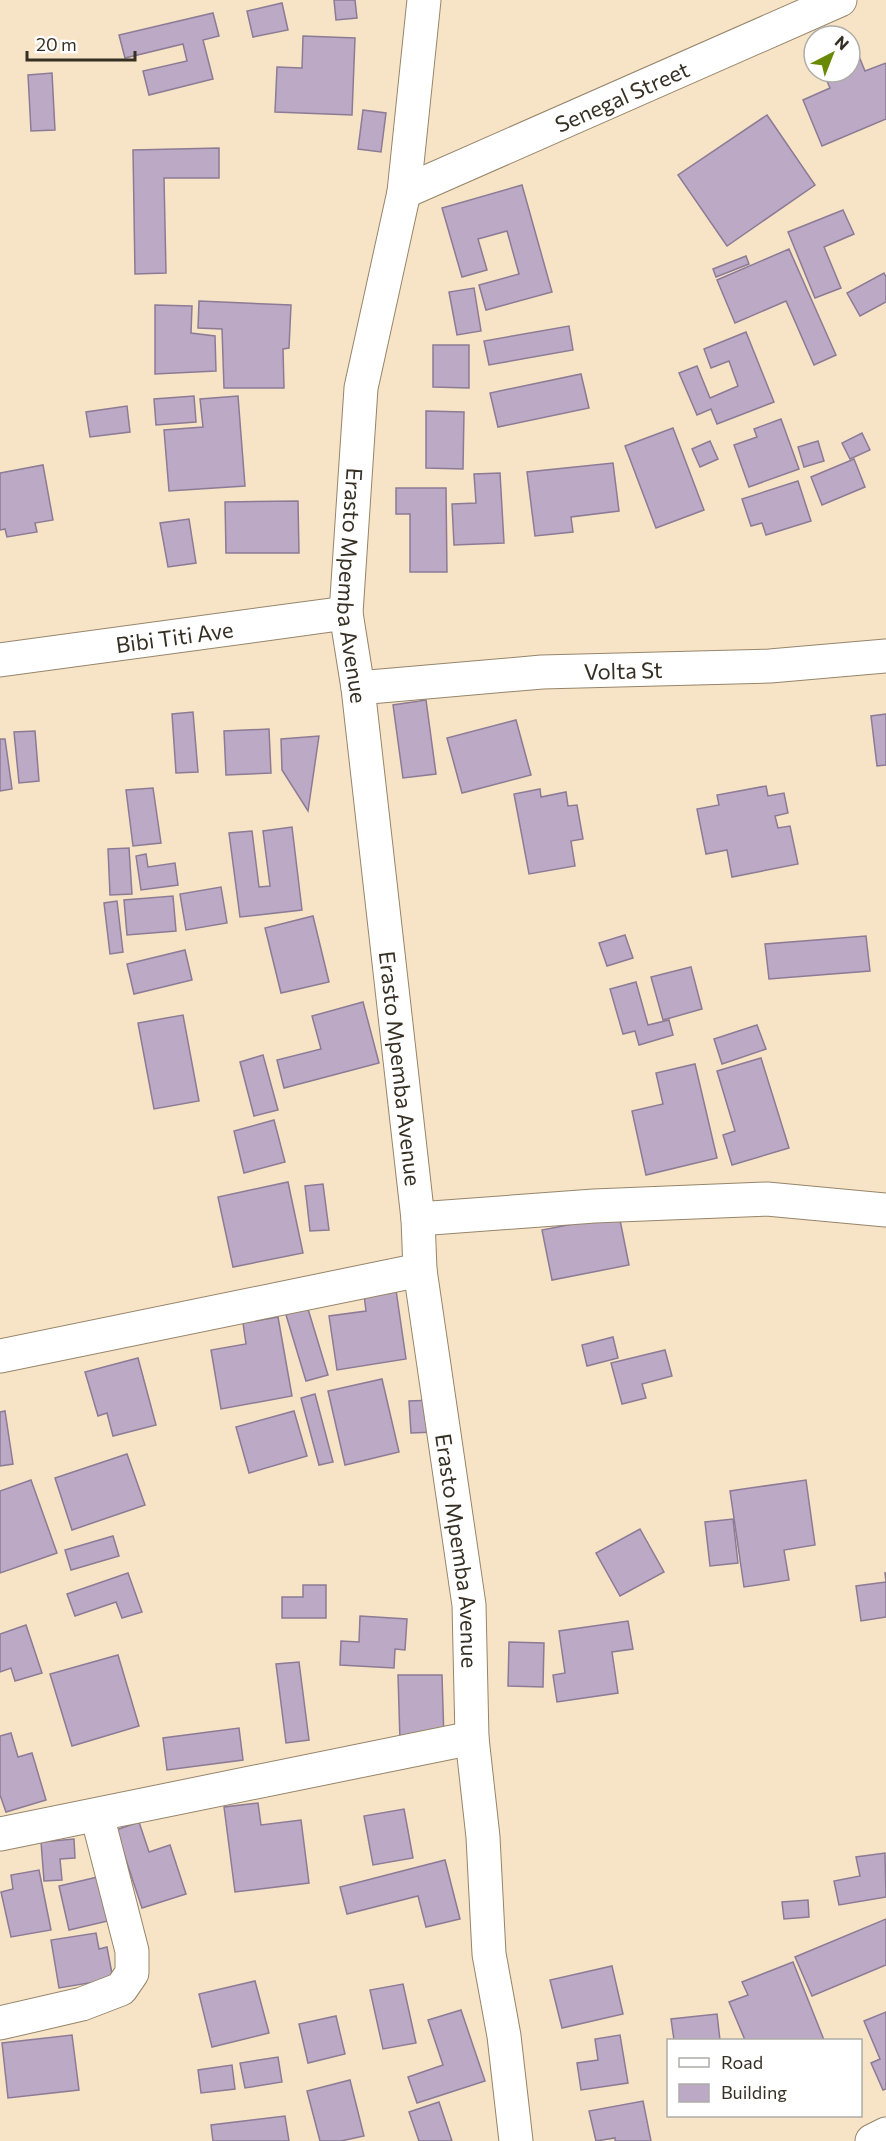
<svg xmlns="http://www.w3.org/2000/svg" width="886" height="2141" font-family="Commissioner,sans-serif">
<rect width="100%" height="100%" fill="#f7e4c7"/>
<g fill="#bba9c5" stroke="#8c7b95" stroke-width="1.5">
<path d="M334 0H355L357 18 336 20Z"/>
<path d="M282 3 288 30 253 37 247 11Z"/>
<path d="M213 13 219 36 203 40 213 79 149 95 143 71 187 61 183 44 125 58 119 35Z"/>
<path d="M303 36 355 38 352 115 275 112 277 67 302 68Z"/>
<path d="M856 49 865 71 886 63V119L822 146 803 100 830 88 823 72H850V51Z"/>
<path d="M52 73 55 130 31 131 28 75Z"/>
<path d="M363 110 386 113 381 152 358 149Z"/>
<path d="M767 115 815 185 727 246 678 175Z"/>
<path d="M219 148V178H164L166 273 135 274 133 150Z"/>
<path d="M522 185 552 292 486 310 479 285 519 274 507 231 478 239 487 270 462 277 442 208Z"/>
<path d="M843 210 854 234 824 247 841 288 815 298 788 232Z"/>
<path d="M789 249 836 355 814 365 786 301 735 323 717 280Z"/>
<path d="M746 256 749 264 716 277 713 269Z"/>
<path d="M884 273 886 277V302L860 316 847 293Z"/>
<path d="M474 288 481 331 457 335 449 292Z"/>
<path d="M199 301 291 305 289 348 283 349 284 388H224L222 329 198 328Z"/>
<path d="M155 305 192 306 191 333 215 336 216 371 155 374Z"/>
<path d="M569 326 573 350 489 365 484 341Z"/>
<path d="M746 332 774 402 717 424 711 409 697 415 679 373 697 366 710 398 738 386 729 361 711 368 704 349Z"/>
<path d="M433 345H469V388L433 387Z"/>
<path d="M581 374 589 408 498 427 490 393Z"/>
<path d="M194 396 196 422 156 425 154 399Z"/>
<path d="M238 396 245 486 169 491 164 430 203 427 200 399Z"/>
<path d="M127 406 130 432 90 437 86 412Z"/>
<path d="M426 411 464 412 463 469 426 468Z"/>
<path d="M781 419 799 469 749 487 734 445 757 437 754 429Z"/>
<path d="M673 428 704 510 656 528 625 446Z"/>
<path d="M862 433 870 450 850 459 842 443Z"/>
<path d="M710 441 718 459 700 467 692 449Z"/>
<path d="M818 441 824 461 804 467 798 447Z"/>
<path d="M854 459 865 487 822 505 811 477Z"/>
<path d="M613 463 619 511 571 517 573 532 535 536 527 472Z"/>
<path d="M43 465 53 520 35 523 37 532 7 537 5 529 0 530V473Z"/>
<path d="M500 473 504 543 454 545 452 504 476 503 474 474Z"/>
<path d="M798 481 811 521 766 535 762 523 751 526 742 499Z"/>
<path d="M396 488H446L447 572H410V514H396Z"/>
<path d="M298 501 299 553H226L225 502Z"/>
<path d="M189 519 196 563 168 567 160 523Z"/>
<path d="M426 700 436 774 403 778 393 705Z"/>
<path d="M193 712 198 772 176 773 172 714Z"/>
<path d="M886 714V765L877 766 871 716Z"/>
<path d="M516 720 531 775 462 793 447 738Z"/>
<path d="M269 729 271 773 226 775 224 731Z"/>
<path d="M35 731 39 781 19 783 14 732Z"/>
<path d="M319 736 308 811 282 770 281 739Z"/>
<path d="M0 739H5L12 789 0 791Z"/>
<path d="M766 786 768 796 784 793 788 813 775 816 778 828 790 826 798 864 732 877 727 850 706 854 697 809 719 805 717 795Z"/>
<path d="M153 788 161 843 133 846 126 790Z"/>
<path d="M540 789 541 797 566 792 568 806 577 805 583 839 571 841 575 866 529 874 514 794Z"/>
<path d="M292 827 302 910 240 917 229 833 252 831 259 887 270 886 263 831Z"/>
<path d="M129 848 132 894 110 895 108 849Z"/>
<path d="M146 854 148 867 175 863 178 885 141 890 136 856Z"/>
<path d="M221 887 227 923 186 930 180 894Z"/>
<path d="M173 896 176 931 127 935 124 900Z"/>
<path d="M117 901 123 952 110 954 104 903Z"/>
<path d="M313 916 329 982 281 993 265 928Z"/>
<path d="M625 935 633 958 607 966 599 943Z"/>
<path d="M866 936 870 971 769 979 765 944Z"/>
<path d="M185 950 192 980 134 994 127 964Z"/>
<path d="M691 967 702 1009 663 1020 651 977Z"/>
<path d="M636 982 648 1025 669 1020 673 1035 639 1045 635 1031 623 1034 610 989Z"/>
<path d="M363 1002 379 1063 284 1088 277 1060 321 1049 312 1016Z"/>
<path d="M183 1015 199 1101 154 1109 138 1023Z"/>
<path d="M757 1025 766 1049 722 1064 714 1039Z"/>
<path d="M263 1055 278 1110 254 1116 240 1062Z"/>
<path d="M761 1058 789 1148 732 1165 723 1135 735 1131 717 1071Z"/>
<path d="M695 1064 717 1158 646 1175 632 1111 663 1104 656 1073Z"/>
<path d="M274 1120 285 1162 244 1173 234 1131Z"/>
<path d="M288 1182 303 1253 233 1267 218 1197Z"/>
<path d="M323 1184 329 1230 310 1231 305 1186Z"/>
<path d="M619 1215 629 1265 552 1280 542 1230Z"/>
<path d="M396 1290 406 1359 337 1370 329 1316 366 1311 364 1295Z"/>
<path d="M305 1299 328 1375 306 1381 283 1305Z"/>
<path d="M278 1317 292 1396 221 1409 211 1350 246 1344 243 1323Z"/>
<path d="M613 1337 618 1358 587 1366 582 1345Z"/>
<path d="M665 1350 672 1376 642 1384 646 1398 622 1404 611 1363Z"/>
<path d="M138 1358 156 1425 113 1436 107 1413 98 1416 85 1372Z"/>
<path d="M382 1379 399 1452 345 1465 328 1391Z"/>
<path d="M315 1394 333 1462 319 1465 301 1398Z"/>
<path d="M434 1400 436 1432 411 1433 409 1401Z"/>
<path d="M5 1411 13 1464 0 1466V1412Z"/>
<path d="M294 1411 307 1456 249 1473 236 1427Z"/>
<path d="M127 1454 145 1505 72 1530 55 1478Z"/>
<path d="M31 1480 57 1553 0 1573V1491Z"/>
<path d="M806 1480 815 1545 784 1550 789 1580 744 1587 730 1491Z"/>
<path d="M733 1519 738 1563 710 1566 705 1522Z"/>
<path d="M640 1529 664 1572 620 1596 596 1553Z"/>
<path d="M113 1536 119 1556 71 1570 65 1550Z"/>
<path d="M128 1573 142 1612 122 1618 116 1602 75 1616 67 1594Z"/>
<path d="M885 1573H886V1617L861 1621 856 1586 886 1582Z"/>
<path d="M303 1585H326V1618H282V1597H303Z"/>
<path d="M360 1616 407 1619 405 1650 395 1649 394 1668 340 1665 341 1641 359 1642Z"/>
<path d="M628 1621 633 1649 612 1652 618 1693 557 1702 553 1675 565 1673 559 1631Z"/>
<path d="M26 1625 42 1673 15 1681 11 1668 0 1672V1634Z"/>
<path d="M509 1642 544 1643 543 1687 508 1686Z"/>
<path d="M118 1655 139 1726 72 1746 50 1674Z"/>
<path d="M299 1662 309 1740 286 1743 276 1664Z"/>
<path d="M398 1675H442L444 1740 400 1741Z"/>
<path d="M239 1728 243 1760 167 1770 163 1738Z"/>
<path d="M11 1733 18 1757 32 1753 46 1800 6 1812 0 1795V1736Z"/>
<path d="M258 1803 261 1825 301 1820 309 1883 235 1892 224 1807Z"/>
<path d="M404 1809 413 1858 373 1865 364 1816Z"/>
<path d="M139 1822 149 1852 170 1845 186 1894 142 1908 116 1830Z"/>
<path d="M74 1839 75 1858 60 1859 62 1880 44 1881 41 1842Z"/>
<path d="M885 1853 886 1897 839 1905 834 1881 860 1876 856 1857Z"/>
<path d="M445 1860 460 1919 426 1927 418 1896 347 1914 340 1887Z"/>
<path d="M39 1870 51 1930 11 1937 1 1892 13 1889 11 1875Z"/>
<path d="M102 1876 112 1920 69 1930 59 1886Z"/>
<path d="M808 1900 809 1917 784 1919 782 1902Z"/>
<path d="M886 1919V1965L812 1996 795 1957Z"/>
<path d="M96 1933 99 1949 107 1947 113 1979 59 1988 51 1940Z"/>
<path d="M793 1962 824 2040H745L729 2002 748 1995 742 1982Z"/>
<path d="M612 1966 623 2014 562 2028 550 1980Z"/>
<path d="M255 1981 269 2033 212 2047 199 1994Z"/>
<path d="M403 1984 416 2043 383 2049 370 1990Z"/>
<path d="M461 2010 485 2081 417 2103 408 2077 443 2065 428 2020Z"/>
<path d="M886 2012V2089L883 2090 871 2063 880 2059 864 2021Z"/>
<path d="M717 2014 720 2040H674L671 2019Z"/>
<path d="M336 2016 345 2054 308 2063 299 2024Z"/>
<path d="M72 2035 79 2090 8 2098 2 2043Z"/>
<path d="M620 2035 628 2083 581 2090 577 2063 598 2060 595 2039Z"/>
<path d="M278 2057 282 2082 245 2088 240 2063Z"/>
<path d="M232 2065 235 2089 201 2093 198 2070Z"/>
<path d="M350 2080 364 2136 341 2141H320L307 2091Z"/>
<path d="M643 2101 651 2141H615V2138L596 2141 589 2111Z"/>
<path d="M439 2102 452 2141H419L409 2112Z"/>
<path d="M285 2116 289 2141H213L211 2125Z"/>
</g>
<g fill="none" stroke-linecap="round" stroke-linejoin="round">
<defs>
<g id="minor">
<path id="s1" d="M424 0 404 192 361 388 346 613 358 688 418 1219 420 1270 469 1605 472 1738 483 1837 489 1954 504 2036 516 2141"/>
<path id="s2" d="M404 192 840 0"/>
<path id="s3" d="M0 660 346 613"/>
<path id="s4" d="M358 688 542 672 770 666 886 656"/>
<path d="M418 1219 594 1206 767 1199 886 1210"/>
<path d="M0 1356 420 1270"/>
<path d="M0 1834 472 1738"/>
<path d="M0 2023 82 2004 121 1989 132 1973V1951L97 1815"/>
<path d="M872 2141 886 2134"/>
</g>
</defs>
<use href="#minor" stroke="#96856a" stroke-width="35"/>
<use href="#minor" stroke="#fff" stroke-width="33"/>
</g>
<g text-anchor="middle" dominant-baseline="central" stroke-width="4.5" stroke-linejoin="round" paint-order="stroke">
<g font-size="22" fill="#362f24" stroke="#fff">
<text stroke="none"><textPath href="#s2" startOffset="238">Senegal Street</textPath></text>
<text stroke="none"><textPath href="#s1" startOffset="592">Erasto Mpemba Avenue</textPath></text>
<text stroke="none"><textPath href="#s3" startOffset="176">Bibi Titi Ave</textPath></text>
<text stroke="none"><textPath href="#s4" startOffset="266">Volta St</textPath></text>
<text stroke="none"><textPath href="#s1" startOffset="1078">Erasto Mpemba Avenue</textPath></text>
<text stroke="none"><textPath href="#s1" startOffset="1564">Erasto Mpemba Avenue</textPath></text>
</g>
</g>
<rect x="667" y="2039" width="195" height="78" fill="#ffffff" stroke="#afaca7" stroke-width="1.5"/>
<rect x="679" y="2058" width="30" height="9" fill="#ffffff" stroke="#afaca7" stroke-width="1.5"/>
<text x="721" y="2069" font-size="18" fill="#362f24">Road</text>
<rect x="679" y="2084" width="30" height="18" fill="#bba9c5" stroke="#afaca7" stroke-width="1.5"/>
<text x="721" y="2099" font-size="18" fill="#362f24">Building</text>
<g transform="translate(832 54) rotate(42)"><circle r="28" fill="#ffffff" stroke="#afaca7" stroke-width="1.5"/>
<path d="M0-4.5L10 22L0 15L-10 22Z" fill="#698803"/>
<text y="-9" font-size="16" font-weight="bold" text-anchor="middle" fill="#362f24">N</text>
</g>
<path d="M27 51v9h108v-9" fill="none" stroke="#362f24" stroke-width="3"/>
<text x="36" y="51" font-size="18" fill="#362f24" stroke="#ffffff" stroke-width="4.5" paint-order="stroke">20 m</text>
</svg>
